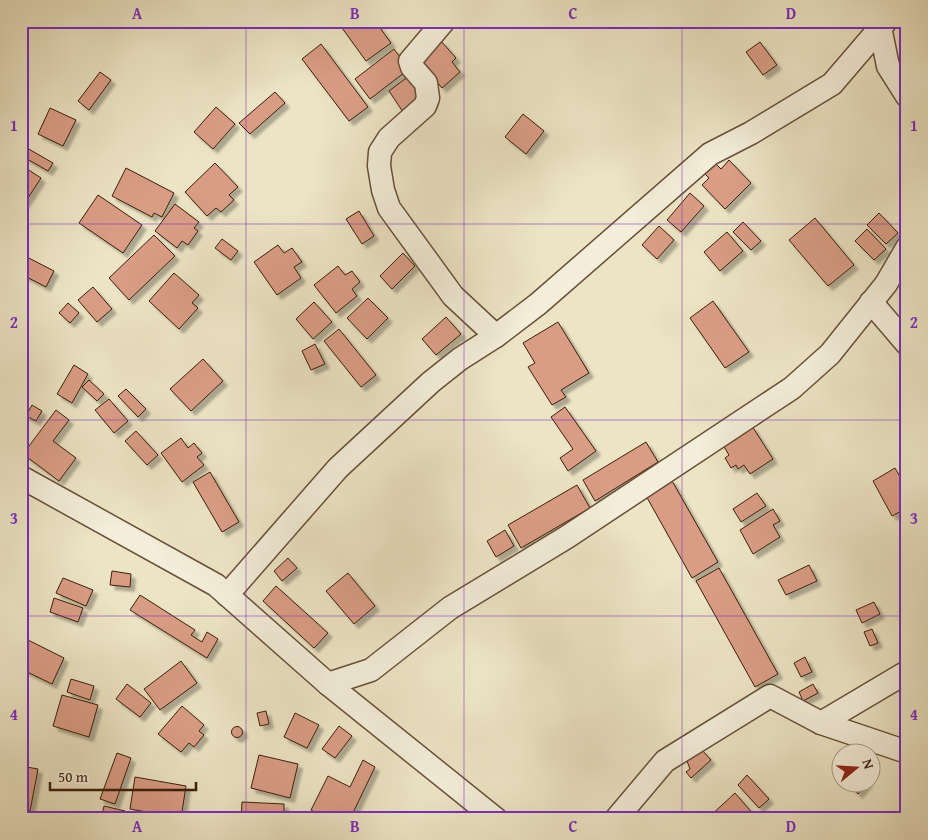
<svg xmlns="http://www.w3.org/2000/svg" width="928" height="840" font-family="'Gentium Book Plus',serif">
<defs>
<filter id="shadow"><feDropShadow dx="4.5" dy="4.5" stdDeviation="1" flood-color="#0004"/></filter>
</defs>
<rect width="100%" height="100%" fill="#ece4c4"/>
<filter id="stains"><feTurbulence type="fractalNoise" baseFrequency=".004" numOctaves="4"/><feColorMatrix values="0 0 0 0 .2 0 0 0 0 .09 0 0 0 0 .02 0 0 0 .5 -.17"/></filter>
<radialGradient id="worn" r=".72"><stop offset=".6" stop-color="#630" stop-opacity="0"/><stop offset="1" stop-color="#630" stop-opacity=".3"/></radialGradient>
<g fill="#d99d85" stroke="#3c1f09" filter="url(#shadow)">
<path d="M337 21H375L391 43 366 61Z"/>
<path d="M441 41 456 58 452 62 460 72 442 88 419 60Z"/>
<path d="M760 42 777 65 763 75 746 52Z"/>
<path d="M321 44 368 107 349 121 302 59Z"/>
<path d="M394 49 409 69 370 99 355 79Z"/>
<path d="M100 72 111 80 89 110 78 101Z"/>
<path d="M409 76 426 99 405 115 389 91Z"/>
<path d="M275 92 285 103 250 134 239 123Z"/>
<path d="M216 107 235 124 213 149 194 132Z"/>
<path d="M50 108 76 120 63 146 38 134Z"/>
<path d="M523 114 544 131 526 154 505 137Z"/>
<path d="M27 148 53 163 48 171 22 156Z"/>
<path d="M729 160 751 183 725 209 702 185 709 178 705 174 716 164 721 169Z"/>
<path d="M215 163 238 187 229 195 234 200 221 212 216 208 207 216 185 192Z"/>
<path d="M21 165 41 178 24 204 21 203Z"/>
<path d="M126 168 174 193 162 217 154 213 152 217 112 196Z"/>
<path d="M690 193 704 206 681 232 667 220Z"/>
<path d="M98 195 142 225 123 253 79 223Z"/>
<path d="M175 204 199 222 194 228 198 231 188 245 182 241 177 248 155 231Z"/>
<path d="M359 211 374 236 362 244 346 219Z"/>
<path d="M879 213 898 233 886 244 867 225Z"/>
<path d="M815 218 854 265 828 286 789 240Z"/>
<path d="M743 222 761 241 751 250 733 232Z"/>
<path d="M659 226 674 240 657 259 642 245Z"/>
<path d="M867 229 886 249 874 260 855 241Z"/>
<path d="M727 232 743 251 720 271 704 252Z"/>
<path d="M154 235 175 256 129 300 109 278Z"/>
<path d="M222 239 238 251 231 260 215 248Z"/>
<path d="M278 245 284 253 292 248 302 262 294 267 301 278 277 295 254 262Z"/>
<path d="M403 253 415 266 392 289 380 276Z"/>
<path d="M21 254 54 271 46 287 21 274Z"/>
<path d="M338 266 345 275 352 271 360 282 352 289 357 296 336 313 314 285Z"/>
<path d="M174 273 199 295 192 303 198 308 179 329 149 301Z"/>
<path d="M93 287 112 309 97 322 78 300Z"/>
<path d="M368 298 388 318 367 339 347 318Z"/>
<path d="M713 301 749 352 725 368 690 318Z"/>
<path d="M314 302 332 322 313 339 296 319Z"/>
<path d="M68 303 79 313 70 323 59 313Z"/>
<path d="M446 317 461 334 436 355 422 339Z"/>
<path d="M558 322 589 373 561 390 566 397 552 405 528 367 535 363 523 343Z"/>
<path d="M339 329 376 375 361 387 324 341Z"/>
<path d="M315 344 325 364 311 370 302 351Z"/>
<path d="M203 359 223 381 191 411 170 389Z"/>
<path d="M74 365 88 374 72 403 57 394Z"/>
<path d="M89 380 104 394 97 401 82 387Z"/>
<path d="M126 389 146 409 138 417 118 396Z"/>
<path d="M109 399 128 421 114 433 95 410Z"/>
<path d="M32 405 42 411 36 421 26 416Z"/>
<path d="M565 407 596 451 568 471 560 458 573 449 551 417Z"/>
<path d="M56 410 69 420 53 441 76 458 59 481 23 454Z"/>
<path d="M752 426 773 459 750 474 744 465 738 469 736 465 731 468 725 458 729 455 723 445Z"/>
<path d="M136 431 158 455 147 465 125 441Z"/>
<path d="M181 438 188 448 194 443 202 453 197 457 204 465 182 482 161 453Z"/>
<path d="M646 442 658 462 595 501 583 480Z"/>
<path d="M895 468 907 489V508L892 516 873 481Z"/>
<path d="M210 472 239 522 222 532 193 482Z"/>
<path d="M671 479 718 562 692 578 645 494Z"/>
<path d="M577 485 590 508 521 548 508 525Z"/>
<path d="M757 493 766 506 741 522 733 509Z"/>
<path d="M773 509 780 521 773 525 780 537 753 554 740 530Z"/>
<path d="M505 530 514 546 496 557 487 541Z"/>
<path d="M288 558 297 568 282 581 274 571Z"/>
<path d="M809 565 817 581 786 595 778 580Z"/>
<path d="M719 568 778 674 755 687 696 581Z"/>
<path d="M112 571 131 574 130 587 110 585Z"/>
<path d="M348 573 375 606 354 624 326 591Z"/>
<path d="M63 578 93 590 86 606 56 593Z"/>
<path d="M276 586 328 633 314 648 263 601Z"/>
<path d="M140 595 195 630 191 635 202 642 207 632 218 639 207 658 130 610Z"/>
<path d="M54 598 83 608 78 622 50 612Z"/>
<path d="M874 602 880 614 862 623 856 610Z"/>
<path d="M872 629 878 643 870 646 864 632Z"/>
<path d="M26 639 64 658 52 684 21 669V650Z"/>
<path d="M805 657 812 672 801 677 794 663Z"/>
<path d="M181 661 197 683 160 710 144 689Z"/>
<path d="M71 679 94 686 90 700 67 692Z"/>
<path d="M127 684 151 703 140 717 116 699Z"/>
<path d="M813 684 818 693 803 701 799 692Z"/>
<path d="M62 695 98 705 89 737 53 726Z"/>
<path d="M182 706 204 725 199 731 204 735 194 747 189 743 181 752 158 734Z"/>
<path d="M266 711 269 724 260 726 257 713Z"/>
<path d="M295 713 319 725 307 748 284 737Z"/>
<path d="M339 726 352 736 335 758 322 749Z"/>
<circle cx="237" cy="732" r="5.5"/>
<path d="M701 749 711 760 691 778 686 772 690 769 687 761Z"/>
<path d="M117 753 131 758 115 804 100 799Z"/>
<path d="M259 755 298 764 290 798 251 788Z"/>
<path d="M363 760 375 767 350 819H327L311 810 328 776 350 787Z"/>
<path d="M21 766 38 769 30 811 21 810Z"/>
<path d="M747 775 769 799 759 808 738 785Z"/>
<path d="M135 777 186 786 181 818 130 809Z"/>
<path d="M846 782H868L858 794Z"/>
<path d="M735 793 754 815 750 819H710L709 817Z"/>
<path d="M242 802 284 804V819H241Z"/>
<path d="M104 806 125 811 124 819H101Z"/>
</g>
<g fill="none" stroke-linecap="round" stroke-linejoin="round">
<defs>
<g id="street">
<path d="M444 21 410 61 412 67 426 83 428 98 425 106 389 138 380 152 379 166 383 190 389 208 453 296 496 336"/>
<path d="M880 27 888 66 907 96"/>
<path d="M871 302 907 344"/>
<path d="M21 477 216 585 328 684 496 819"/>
<path d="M227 595 338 468 431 382 460 359 496 336 538 304 710 154 751 133 832 84 886 21"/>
<path d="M328 684 371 670 450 608 567 537 792 388 830 354 886 284 907 248"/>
<path d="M821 723 907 672"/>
<path d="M616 819 665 761 770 696 821 723 907 752"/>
</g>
</defs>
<use href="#street" stroke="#685038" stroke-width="25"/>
<use href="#street" stroke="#f3edd9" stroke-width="22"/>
</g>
<path fill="none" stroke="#7b2cbf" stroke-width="1" stroke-opacity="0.55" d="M246 21V819M464 21V819M682 21V819M21 224H907M21 420H907M21 616H907"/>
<rect width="928" height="840" fill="none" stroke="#ece4c4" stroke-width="55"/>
<g transform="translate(856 768) rotate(72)"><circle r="24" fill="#f3edd9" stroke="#aa9b86"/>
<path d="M0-4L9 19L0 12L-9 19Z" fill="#8f2418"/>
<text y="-8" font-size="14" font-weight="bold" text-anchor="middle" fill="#3c1f09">N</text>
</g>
<path d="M50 782v8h146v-8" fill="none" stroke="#3c1f09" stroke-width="2.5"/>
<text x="58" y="782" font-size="15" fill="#3c1f09" stroke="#f3edd9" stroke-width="4" paint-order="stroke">50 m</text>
<rect x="28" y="28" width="872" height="784" fill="none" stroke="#7b2cbf" stroke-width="2"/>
<g font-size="16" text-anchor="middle" font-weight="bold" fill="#7b2cbf">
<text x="137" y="19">A</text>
<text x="355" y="19">B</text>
<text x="573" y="19">C</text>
<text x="791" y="19">D</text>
<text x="14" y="131">1</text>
<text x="914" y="131">1</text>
<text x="14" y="328">2</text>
<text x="914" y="328">2</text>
<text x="14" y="524">3</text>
<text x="914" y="524">3</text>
<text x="14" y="720">4</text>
<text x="914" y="720">4</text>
<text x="137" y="832">A</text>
<text x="355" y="832">B</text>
<text x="573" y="832">C</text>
<text x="791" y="832">D</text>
</g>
<rect width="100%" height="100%" filter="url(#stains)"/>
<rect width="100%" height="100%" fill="url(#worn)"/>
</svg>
